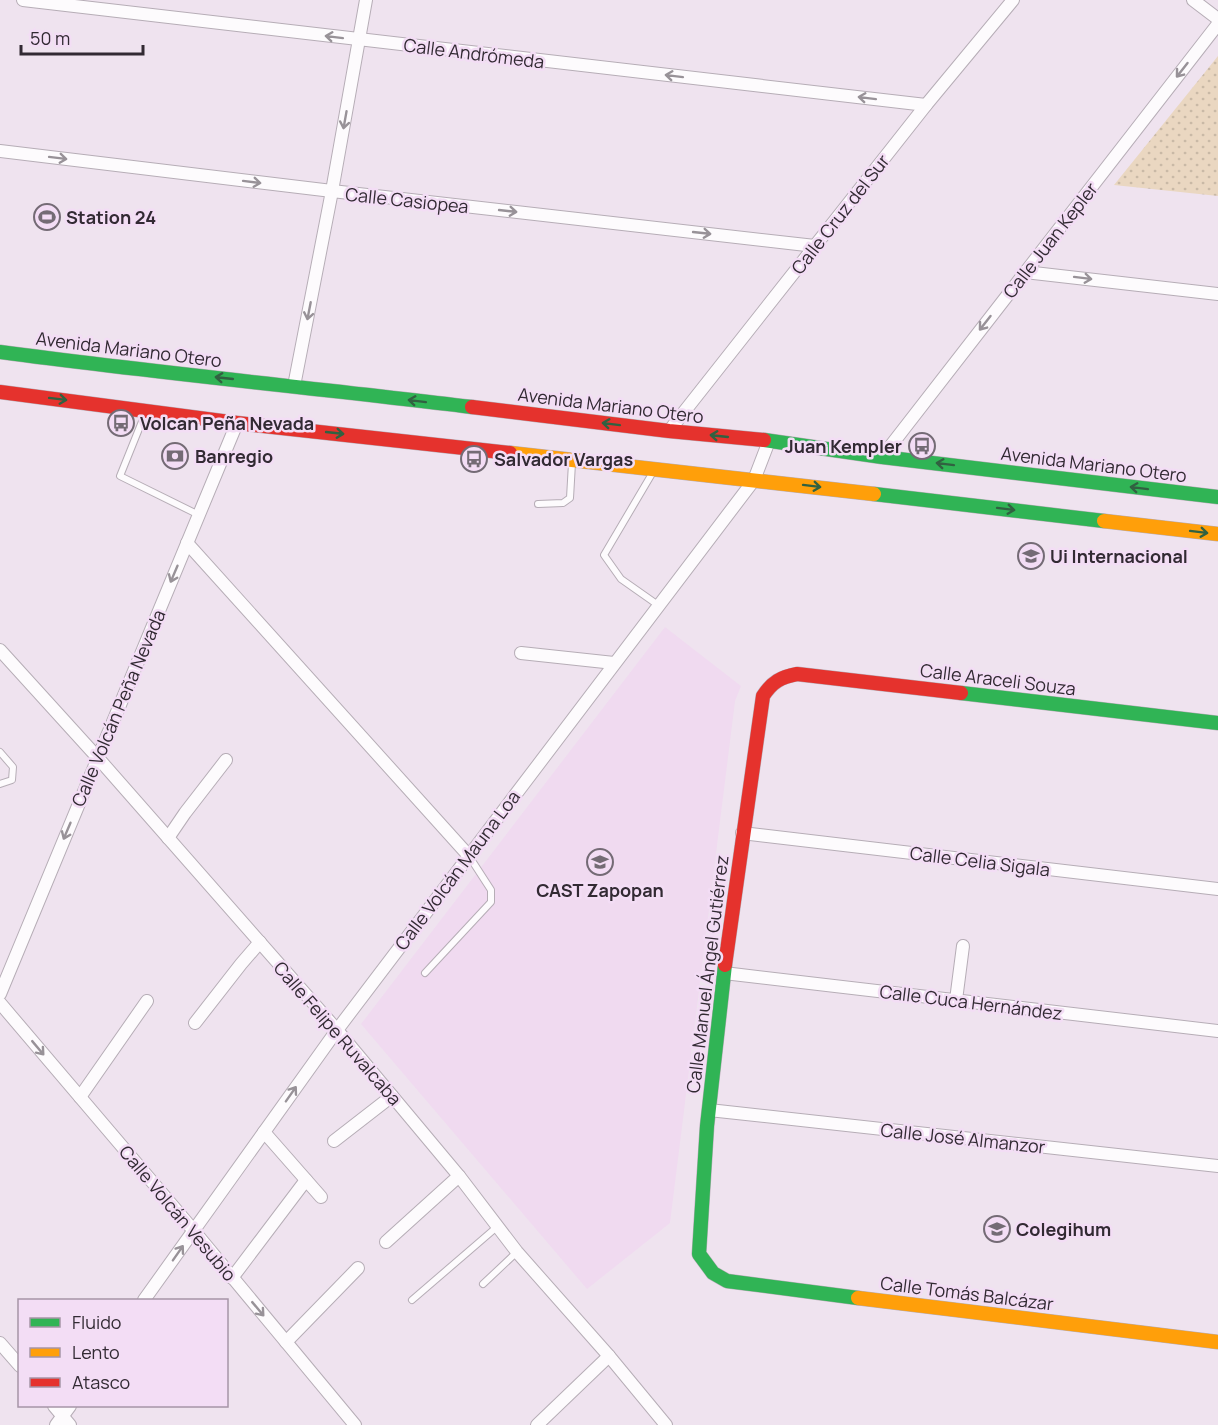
<svg xmlns="http://www.w3.org/2000/svg" width="1218" height="1425" font-family="Manrope,sans-serif">
<defs>
<pattern id="green-dots" width="8" height="8" patternUnits="userSpaceOnUse" patternTransform="scale(1.5)"><rect width="8" height="8" fill="#ead7c1"/><path d="M2 2h.1M6 6h.1" fill="none" stroke="#c9b9a6" stroke-width="1.8" stroke-linecap="round"/></pattern>
</defs>
<rect width="100%" height="100%" fill="#efe3ef"/>
<path fill="#f0daf0" d="M665 627 741 686 735 701 670 1223 587 1289 361 1024Z"/>
<path fill="url(#green-dots)" d="M1218 56V196L1114 185Z"/>
<g fill="none" stroke-linecap="round" stroke-linejoin="round">
<defs>
<g id="lane">
<path d="M145 414 120 476 199 515"/>
<path d="M653 472 604 555 621 579 658 605"/>
<path d="M538 504 563 503 570 498 572 463"/>
<path d="M0 752 13 767 12 780 0 784"/>
<path d="M425 973 491 902V890L469 856"/>
<path d="M483 1284 517 1252"/>
<path d="M412 1300 498 1226"/>
</g>
<g id="street">
<path d="M23 0 926 105"/>
<path d="M1193 0 1218 19"/>
<path d="M0 151 332 191 815 246"/>
<path d="M1025 272 1218 294"/>
<path d="M294 386 332 191 366 0"/>
<path d="M669 431 926 105 1013 0"/>
<path d="M882 457 1218 24"/>
<path d="M187 543 469 856"/>
<path d="M0 650 98 758 337 1030 459 1176 517 1252 609 1356 666 1425"/>
<path d="M521 653 614 663"/>
<path d="M742 833 1218 889"/>
<path d="M168 838 185 813 226 760"/>
<path d="M724 973 1218 1031"/>
<path d="M0 994 237 423"/>
<path d="M956 1000 963 946"/>
<path d="M0 1003 194 1231 355 1425"/>
<path d="M195 1023 241 964 260 942"/>
<path d="M80 1097 147 1001"/>
<path d="M709 1110 1218 1166"/>
<path d="M264 1132 321 1197"/>
<path d="M334 1141 392 1096"/>
<path d="M386 1242 459 1176"/>
<path d="M232 1278 306 1180"/>
<path d="M144 1300 337 1030 754 480 769 441"/>
<path d="M286 1342 358 1268"/>
<path d="M0 1343 20 1366"/>
<path d="M54 1406 70 1425"/>
<path d="M56 1425 70 1406"/>
<path d="M537 1425 609 1356"/>
</g>
<g id="fast">
<path d="M0 352C157 373 315 388 472 407"/>
<path d="M764 440 882 457 1218 497"/>
<path d="M874 494 1104 521"/>
<path d="M961 693 1218 723"/>
<path d="M725 965 707 1126 699 1254 713 1273 727 1281 858 1298"/>
</g>
<g id="slow">
<path d="M510 453 874 494"/>
<path d="M1104 521 1218 534"/>
<path d="M858 1298 1218 1342"/>
</g>
<g id="jam">
<path d="M0 392 237 423 510 453"/>
<path d="M472 407 669 431 764 440"/>
<path d="M725 965 763 696C772 682 781 677 797 674L961 693"/>
</g>
</defs>
<use href="#lane" stroke="#b6adb6" stroke-width="8"/>
<use href="#street" stroke="#b6adb6" stroke-width="14"/>
<use href="#fast" stroke="#b6adb6" stroke-width="15"/>
<use href="#slow" stroke="#b6adb6" stroke-width="15"/>
<use href="#jam" stroke="#b6adb6" stroke-width="15"/>
<use href="#lane" stroke="#fdfbfd" stroke-width="6"/>
<use href="#street" stroke="#fdfbfd" stroke-width="12"/>
<use href="#fast" stroke="#30b455" stroke-width="14"/>
<use href="#slow" stroke="#ff9f0a" stroke-width="14"/>
<use href="#jam" stroke="#e5322d" stroke-width="14"/>
</g>
<defs><path id="oneway-shaft" d="M-6 0H5M1.5-3L5.5 0L1.5 3" fill="none" stroke-width="1.6" stroke-linecap="round" stroke-linejoin="round" transform="scale(1.5)"/></defs>
<g stroke="#989298">
<use href="#oneway-shaft" transform="translate(334 37) rotate(-173)"/>
<use href="#oneway-shaft" transform="translate(1182 70) rotate(128)"/>
<use href="#oneway-shaft" transform="translate(674 76) rotate(-173)"/>
<use href="#oneway-shaft" transform="translate(867 98) rotate(-173)"/>
<use href="#oneway-shaft" transform="translate(345 120) rotate(100)"/>
<use href="#oneway-shaft" transform="translate(58 158) rotate(7)"/>
<use href="#oneway-shaft" transform="translate(252 182) rotate(7)"/>
<use href="#oneway-shaft" transform="translate(508 211) rotate(6)"/>
<use href="#oneway-shaft" transform="translate(702 233) rotate(6)"/>
<use href="#oneway-shaft" transform="translate(1083 278) rotate(7)"/>
<use href="#oneway-shaft" transform="translate(309 311) rotate(101)"/>
<use href="#oneway-shaft" transform="translate(985 323) rotate(128)"/>
<use href="#oneway-shaft" transform="translate(174 574) rotate(113)"/>
<use href="#oneway-shaft" transform="translate(67 831) rotate(113)"/>
<use href="#oneway-shaft" transform="translate(38 1048) rotate(50)"/>
<use href="#oneway-shaft" transform="translate(291 1094) rotate(-55)"/>
<use href="#oneway-shaft" transform="translate(178 1253) rotate(-55)"/>
<use href="#oneway-shaft" transform="translate(258 1309) rotate(50)"/>
</g>
<g stroke="#316141">
<use href="#oneway-shaft" transform="translate(224 378) rotate(-174)"/>
<use href="#oneway-shaft" transform="translate(58 399) rotate(7)"/>
<use href="#oneway-shaft" transform="translate(417 401) rotate(-173)"/>
<use href="#oneway-shaft" transform="translate(611 424) rotate(-173)"/>
<use href="#oneway-shaft" transform="translate(335 433) rotate(6)"/>
<use href="#oneway-shaft" transform="translate(719 436) rotate(-174)"/>
<use href="#oneway-shaft" transform="translate(945 464) rotate(-173)"/>
<use href="#oneway-shaft" transform="translate(812 486) rotate(7)"/>
<use href="#oneway-shaft" transform="translate(1139 488) rotate(-173)"/>
<use href="#oneway-shaft" transform="translate(1006 509) rotate(7)"/>
<use href="#oneway-shaft" transform="translate(1199 532) rotate(7)"/>
</g>
<defs>
<symbol id="stadium-ring" viewBox="-11 -11 22 22"><circle r="9.5" fill="#f3ddf5" stroke="#746b75" stroke-width="1.5"/><path d="M0-5a6.5 5 0 1 0 0 10a6.5 5 0 1 0 0-10ZM-3.5-1.8h7v3.6h-7Z" fill="#746b75"/></symbol>
<symbol id="bus-ring" viewBox="-11 -11 22 22"><circle r="9.5" fill="#f3ddf5" stroke="#746b75" stroke-width="1.5"/><path d="M-5-6H5V4H4V6H2V4H-2V6H-4V4H-5ZM-3.5-4V0h7V-4ZM-3.5 1.2v1.5H-2V1.2ZM2 1.2v1.5H3.5V1.2Z" fill="#746b75"/></symbol>
<symbol id="bank-ring" viewBox="-11 -11 22 22"><circle r="9.5" fill="#f3ddf5" stroke="#746b75" stroke-width="1.5"/><path d="M-6-4H6V4H-6ZM0-2.3a2.3 2.3 0 1 0 0 4.6a2.3 2.3 0 1 0 0-4.6Z" fill="#746b75"/></symbol>
<symbol id="university-ring" viewBox="-11 -11 22 22"><circle r="9.5" fill="#f3ddf5" stroke="#746b75" stroke-width="1.5"/><path d="M0-5L7-2L0 1L-7-2ZM-4 1L0 2.5L4 1V4Q0 6-4 4Z" fill="#746b75"/></symbol>
<symbol id="school-ring" viewBox="-11 -11 22 22"><circle r="9.5" fill="#f3ddf5" stroke="#746b75" stroke-width="1.5"/><path d="M0-5L7-2L0 1L-7-2ZM-4 1L0 2.5L4 1V4Q0 6-4 4Z" fill="#746b75"/></symbol>
</defs>
<g fill-rule="evenodd">
<use href="#stadium-ring" x="32" y="202" width="30" height="30"/>
<use href="#bus-ring" x="106" y="408" width="30" height="30"/>
<use href="#bus-ring" x="907" y="431" width="30" height="30"/>
<use href="#bank-ring" x="160" y="441" width="30" height="30"/>
<use href="#bus-ring" x="459" y="444" width="30" height="30"/>
<use href="#university-ring" x="1016" y="541" width="30" height="30"/>
<use href="#school-ring" x="585" y="847" width="30" height="30"/>
<use href="#school-ring" x="982" y="1214" width="30" height="30"/>
</g>
<g text-anchor="middle" dominant-baseline="central" stroke-width="5" stroke-linejoin="round" paint-order="stroke">
<g font-size="18" fill="#322a33" stroke="#f3ddf5">
<text transform="translate(474 53) rotate(7)">Calle Andrómeda</text>
<text transform="translate(407 200) rotate(6)">Calle Casiopea</text>
<text transform="translate(840 214) rotate(-52)">Calle Cruz del Sur</text>
<text transform="translate(1050 240) rotate(-52)">Calle Juan Kepler</text>
<text transform="translate(129 349) rotate(7)">Avenida Mariano Otero</text>
<text transform="translate(611 405) rotate(7)">Avenida Mariano Otero</text>
<text transform="translate(1094 464) rotate(7)">Avenida Mariano Otero</text>
<text transform="translate(998 679) rotate(7)">Calle Araceli Souza</text>
<text transform="translate(118 708) rotate(-67)">Calle Volcán Peña Nevada</text>
<text transform="translate(980 861) rotate(7)">Calle Celia Sigala</text>
<text transform="translate(457 870) rotate(-53)">Calle Volcán Mauna Loa</text>
<text transform="translate(707 974) rotate(-83)">Calle Manuel Ángel Gutiérrez</text>
<text transform="translate(971 1002) rotate(7)">Calle Cuca Hernández</text>
<text transform="translate(338 1033) rotate(49)">Calle Felipe Ruvalcaba</text>
<text transform="translate(963 1138) rotate(6)">Calle José Almanzor</text>
<text transform="translate(178 1213) rotate(50)">Calle Volcán Vesubio</text>
<text transform="translate(967 1293) rotate(7)">Calle Tomás Balcázar</text>
</g>
<g font-size="18" font-weight="bold" fill="#322a33" stroke="#f3ddf5" text-anchor="start">
<text x="66" y="217">Station 24</text>
<text x="140" y="423">Volcan Peña Nevada</text>
<text x="902" y="446" text-anchor="end">Juan Kempler</text>
<text x="195" y="456">Banregio</text>
<text x="494" y="459">Salvador Vargas</text>
<text x="1050" y="556">Ui Internacional</text>
<text x="600" y="890" text-anchor="middle">CAST Zapopan</text>
<text x="1016" y="1229">Colegihum</text>
</g>
</g>
<rect x="18" y="1299" width="210" height="108" fill="#f3ddf5" stroke="#a695a7" stroke-width="1.5"/>
<rect x="30" y="1318" width="30" height="9" fill="#30b455" stroke="#a695a7" stroke-width="1.5"/>
<text x="72" y="1329" font-size="18" fill="#322a33">Fluido</text>
<rect x="30" y="1348" width="30" height="9" fill="#ff9f0a" stroke="#a695a7" stroke-width="1.5"/>
<text x="72" y="1359" font-size="18" fill="#322a33">Lento</text>
<rect x="30" y="1378" width="30" height="9" fill="#e5322d" stroke="#a695a7" stroke-width="1.5"/>
<text x="72" y="1389" font-size="18" fill="#322a33">Atasco</text>
<path d="M21 45v9h122v-9" fill="none" stroke="#322a33" stroke-width="3"/>
<text x="30" y="45" font-size="18" fill="#322a33" stroke="#f3ddf5" stroke-width="4.5" paint-order="stroke">50 m</text>
</svg>
